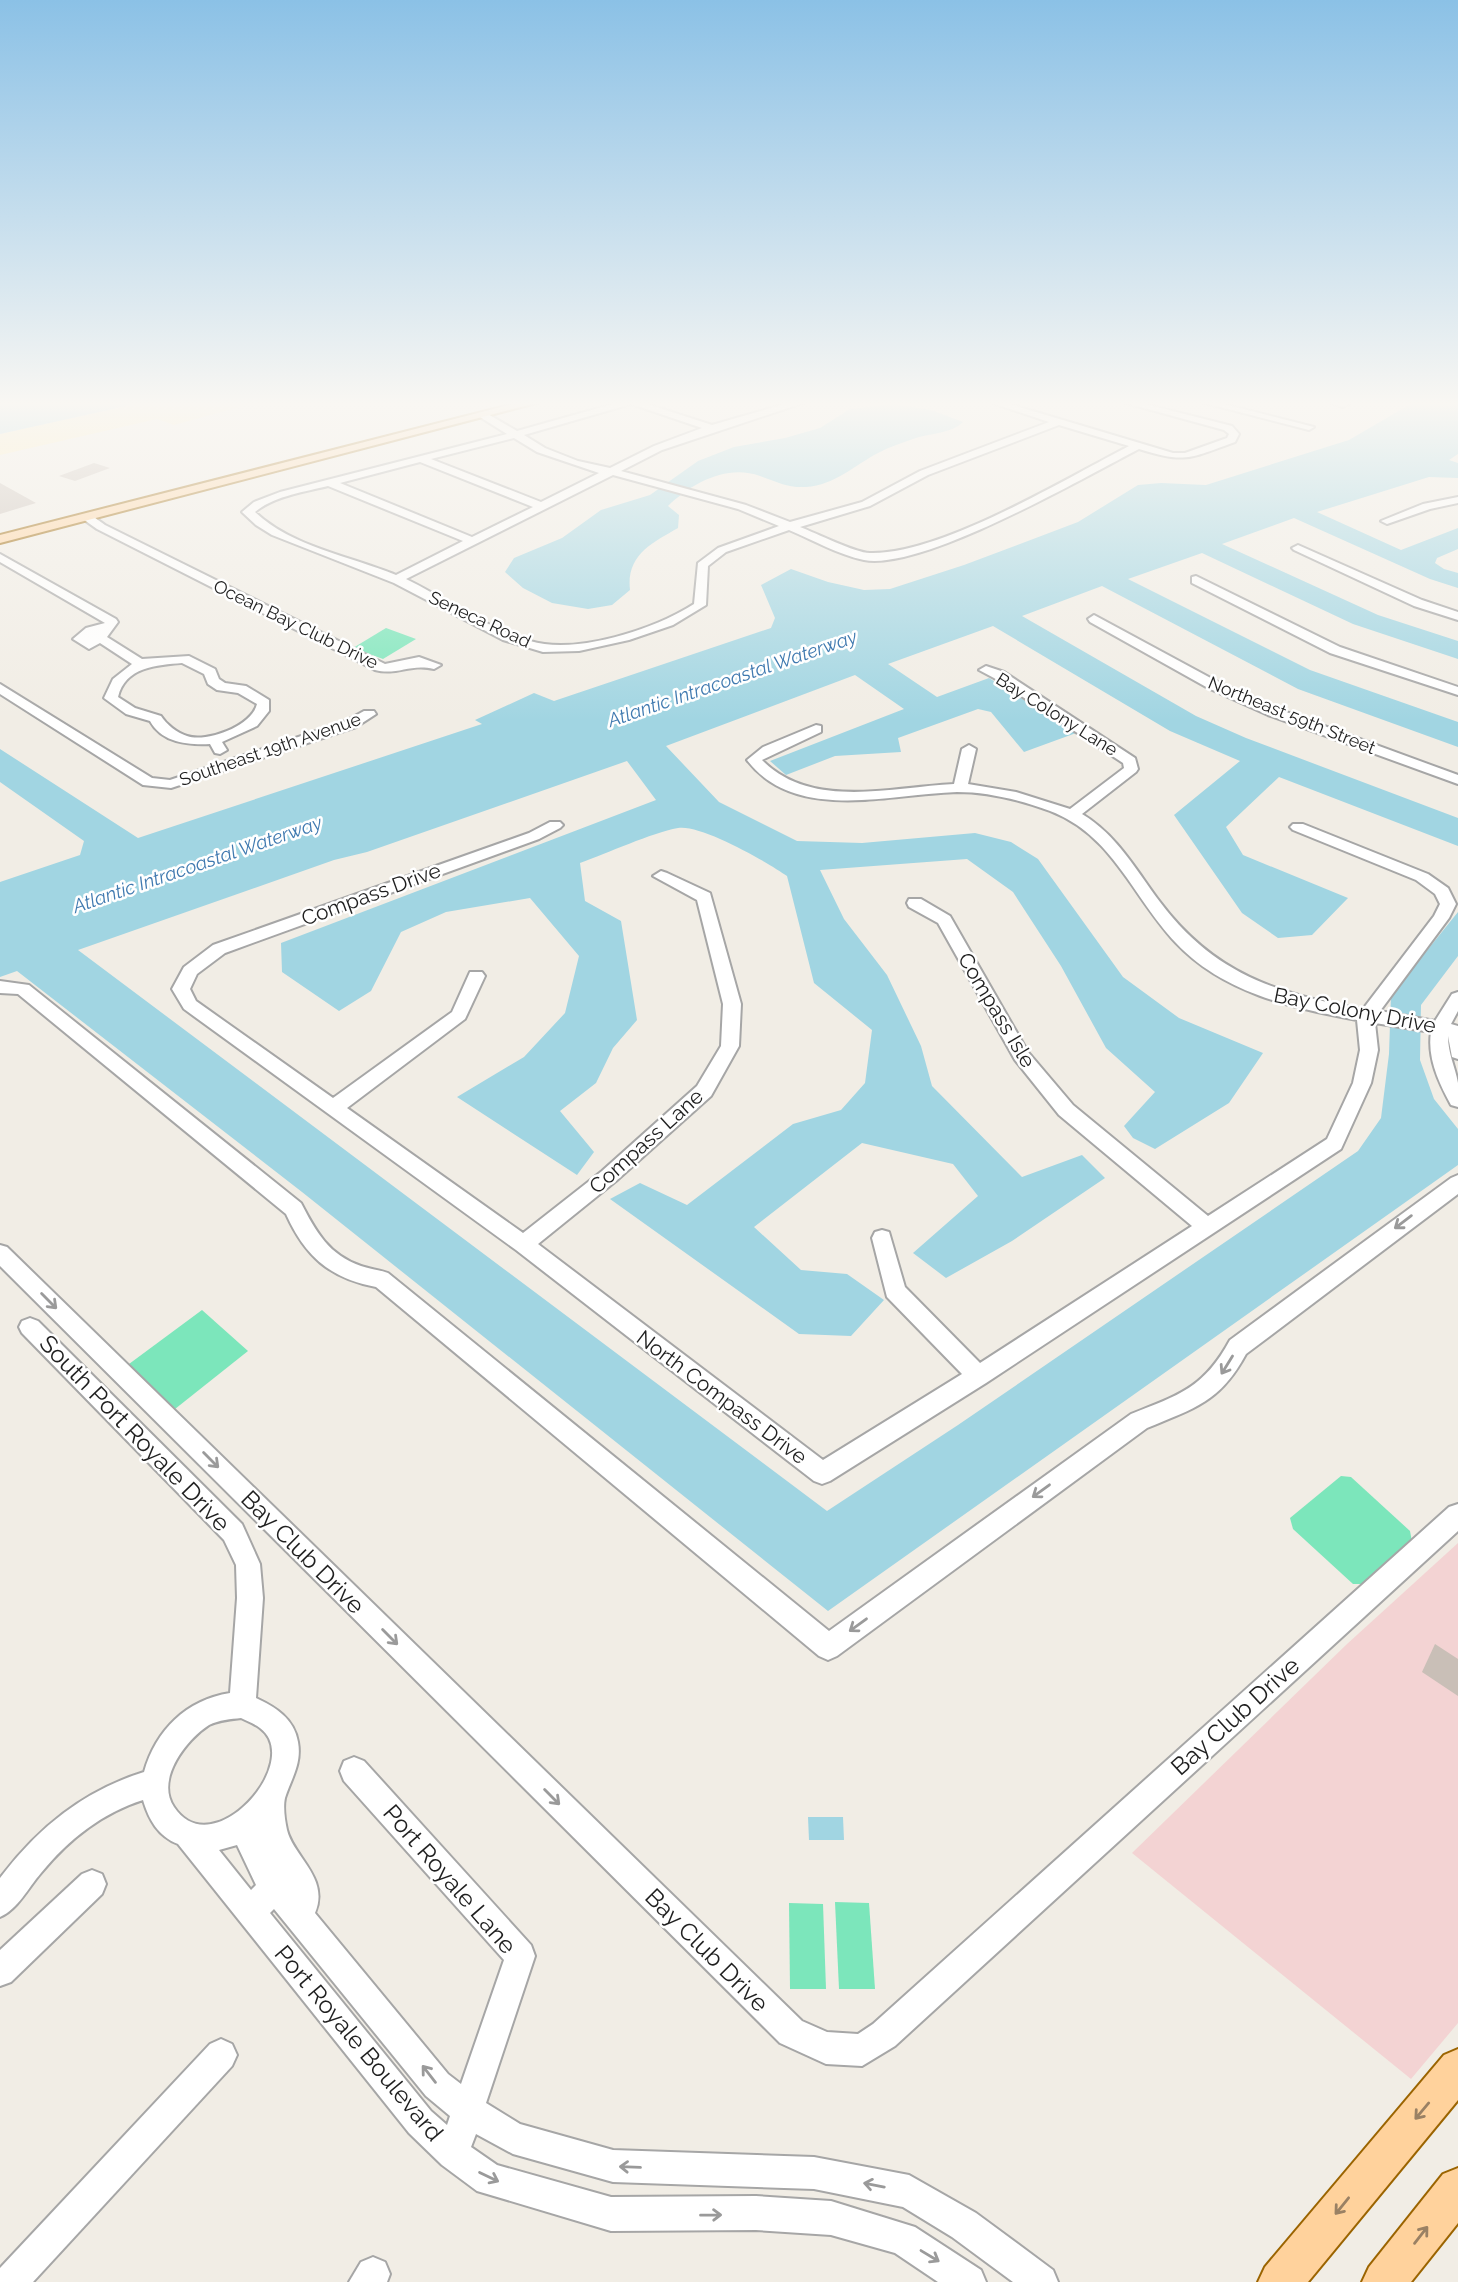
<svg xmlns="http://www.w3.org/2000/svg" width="1458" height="2282" font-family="Raleway,sans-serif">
<rect width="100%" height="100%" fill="#f1ede5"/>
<path fill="#f3d3d3" d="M1458 1543V2023L1411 2079 1132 1853 1347 1644Z"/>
<path fill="#ffeeb5" d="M144 402H258L174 425 157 419 0 455V434Z"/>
<g fill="#7ce6bb">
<path d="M386 628 416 639 383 659 353 648Z"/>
<path d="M202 1310 248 1351 175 1409 129 1364Z"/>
<path d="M1341 1476 1351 1477 1410 1531 1412 1542 1362 1584H1353L1293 1529 1290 1518Z"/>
<path d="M835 1902 869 1903 875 1989H839Z"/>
<path d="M789 1903 823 1904 826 1989H790Z"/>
</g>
<g fill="#a1d5e2">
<path d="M0 402H144L0 434Z"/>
<path d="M1414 402H1458V454L1449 460 1458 463V478L1429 477 1317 512 1401 550 1458 528V549L1437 558 1435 563 1444 569 1458 573V588L1430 579 1294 518 1222 544 1378 615 1458 641V659L1353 624 1202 553 1128 579 1310 670 1458 722V747L1298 689 1102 586 1022 616 1196 716 1246 738 1458 818V846L1279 777 1226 827 1243 855 1348 898 1312 935 1278 938 1242 913 1174 815 1240 761 1170 731 993 626 888 664 937 697 989 678 1076 733 1024 752 991 712 978 709 898 738 901 752 835 756 786 775 770 761 904 709 855 675 666 746 719 802 797 841 862 843 975 833 1011 842 1038 859 1123 977 1179 1018 1263 1053 1229 1103 1155 1149 1133 1138 1124 1126 1155 1092 1106 1048 1061 966 1013 892 967 859 820 870 844 919 887 975 921 1046 932 1086 1022 1177 1082 1155 1105 1178 1012 1241 946 1278 913 1253 978 1196 953 1164 862 1143 754 1227 801 1270 847 1274 884 1300 851 1336 799 1334 610 1199 640 1183 687 1205 793 1124 841 1110 865 1083 872 1030 814 983 787 876C767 862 701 824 678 828 651 833 608 853 580 863L585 901 621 921 637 1020 613 1048 596 1083 560 1111 594 1152 577 1175 457 1097 524 1057 565 1013 579 956 530 898 446 912 401 932 371 991 339 1011 282 972 281 943 656 800 627 761 367 852 334 860 78 950 827 1511 958 1425 1358 1151 1381 1118 1389 1054 1391 995 1458 912V956L1421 1005 1420 1060 1434 1099 1458 1129V1165L828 1611 302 1192 17 971 0 977V882L80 855 84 841 0 782V749L138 838 482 724 475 720 534 693 554 701 771 628 775 618 761 585 791 569 828 582 864 590 890 589 964 565 1078 522 1138 485 1161 483 1206 485 1349 440Z"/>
<path d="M893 404 931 410 963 422C951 434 929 433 913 439 902 443 889 447 878 453 855 465 835 485 806 487 788 488 777 482 760 476 727 464 692 483 668 506L679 515 678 528C652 543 626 555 630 590L612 605 588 609 552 603 523 588 505 572 514 558 562 538 601 510 650 495 698 461 734 447 785 438 820 428 850 409Z"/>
<path d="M808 1817H843L844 1840H809Z"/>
</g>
<g fill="#c9bfb7">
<path d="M94 463 110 468 75 481 59 476Z"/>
<path d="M0 483 36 503 0 514Z"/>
<path d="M1435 1644 1458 1659V1696L1422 1672Z"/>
</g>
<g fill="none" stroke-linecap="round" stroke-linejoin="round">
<defs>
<g id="minor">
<path d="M620 402H641L712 425 792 402H806L662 450 621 471 746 505 790 522 862 502 920 471 1049 422 989 402H1003L1173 453H1185L1227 438 1229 434 1224 430 1122 402H1137L1232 426 1239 434 1235 442C1190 458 1186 464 1139 449 1083 478 922 571 864 560 839 555 813 540 789 530L726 552 708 566 706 605 673 625 629 640 579 651 543 652 503 640 394 583 272 535 256 525 242 512 254 502 280 492 507 434 480 417V413H486L517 431ZM631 404 702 428 654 446 610 468 578 461 545 448 524 435ZM1059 425 1129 446C1065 479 940 555 870 553 855 553 816 533 800 527L870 506 928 475ZM514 438 537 452 599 473 541 502 431 459ZM420 462 533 507 472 537 340 483ZM613 475 738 509 779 526 718 548 698 563 694 604C655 629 577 655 530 641 486 628 447 599 406 579ZM328 486 463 541 396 575C350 556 292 547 255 512 274 496 304 492 328 486Z"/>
<path d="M1201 402H1216L1314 427 1309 430Z"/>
<path d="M1328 402H1353L1343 407Z"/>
<path d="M1458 497V503L1430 509 1387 524 1381 521 1423 504Z"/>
<path d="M83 515H91L105 525 385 664 419 657 441 665 434 669C410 663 397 676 375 670L97 529 83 519Z"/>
<path d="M1298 545 1422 600 1458 612V620L1414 606 1294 550 1292 548Z"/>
<path d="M0 554 116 619 118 622 107 637 142 659 189 656 215 669 219 679 225 683 246 686 269 700V711L257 726 222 742 227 750 220 754 215 753 210 744C188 745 162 743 150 721L126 714 104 698 113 679 132 664 100 643 89 649 73 639 86 628 105 623 0 562ZM182 663 204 674 208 684 217 690 238 693 257 704C252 726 206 743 187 736 177 733 166 724 161 716L135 708 118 697C125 667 157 665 182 663Z"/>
<path d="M1196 576 1340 647 1458 687V695L1330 653 1192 583V577Z"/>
<path d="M1094 615 1218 682 1278 709 1458 775V784L1268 715 1208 688 1090 622 1088 619Z"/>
<path d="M986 666 1004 672 1135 758 1138 769 1136 772 1082 814C1117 835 1136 870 1160 902 1214 974 1277 994 1363 1009L1434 916 1440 904 1435 894 1416 880 1293 830 1290 827 1293 824H1303L1428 874 1448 888 1456 904 1449 918 1380 1011 1435 1021 1452 994 1458 992V1011L1451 1024 1458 1026V1059L1452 1057 1448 1036C1448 1054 1455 1066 1458 1083 1458 1090 1458 1099 1458 1107L1451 1105C1439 1083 1427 1058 1431 1032L1375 1023 1378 1050 1371 1083 1341 1149 986 1383 830 1481 822 1484 814 1481 516 1250 184 1009 172 989 184 967 213 945 529 833 550 822H560L563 825 560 828 539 839 225 953 197 974 190 989 196 1001 333 1098 452 1012 470 972H482L485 976 465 1019 347 1108 523 1233 602 1171 697 1086 721 1046 723 1004 697 900 653 876 661 871 667 873 710 893 741 1004 739 1046 711 1096 616 1181 538 1244 823 1460 962 1374 887 1297 872 1238 875 1232 882 1230 889 1232 905 1287 980 1363 1192 1226 1059 1115 1015 1060 938 923 909 907 907 903 909 899H921L950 916 1028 1052 1073 1105 1208 1216 1327 1139 1353 1083 1360 1050 1357 1020C1292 1008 1223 993 1176 943 1132 896 1113 835 1050 811 1020 800 988 792 957 792 890 794 795 823 747 760L763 747 816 725 821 726V732L762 760C811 810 892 787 954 784L962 749 969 745 976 749 968 784 1016 792 1070 809 1124 768 1123 763 994 678 979 670Z"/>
<path d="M0 684 152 778 170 780 346 721 364 711H374L376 714 356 727 171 788 143 785 0 694Z"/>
<path d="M0 981 29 985 301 1203C316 1232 329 1255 361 1266 370 1269 380 1270 388 1273L829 1631 1131 1414C1179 1395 1204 1388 1230 1340L1451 1178 1458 1175V1194L1246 1354C1220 1402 1195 1408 1147 1428L837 1656 828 1660 819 1656 376 1287C329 1278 305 1256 286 1214L18 994 0 993Z"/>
<path d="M0 1245 7 1247 802 2021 827 2032 858 2034 873 2024 1449 1507 1458 1504V1531L895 2046 862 2066 826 2064 780 2043 0 1266Z"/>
<path d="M30 1318 38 1321 242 1524 260 1564 263 1598 256 1698C275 1707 294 1718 298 1742 302 1764 291 1779 285 1798 283 1807 285 1821 287 1830 293 1856 330 1878 315 1913L448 2074 461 2084 504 1960 344 1781 340 1771 344 1761 354 1757 364 1761 531 1945 535 1956 486 2103 520 2124 613 2150 814 2157 909 2175 976 2213 1053 2270 1058 2282H1013L952 2237 903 2207 814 2189 613 2182 513 2154 476 2134 471 2147 497 2165 611 2197 756 2196 831 2201 915 2227 981 2270 986 2282H938L895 2253 831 2235 756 2230 611 2231 477 2191 442 2165 409 2133 178 1844C158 1836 149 1820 143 1800 102 1813 68 1840 41 1873 28 1888 18 1909 0 1917V1878C38 1828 83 1791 144 1772 156 1730 186 1700 230 1693L237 1598 236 1565 224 1540 22 1333 19 1327 22 1321ZM241 1718C247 1721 255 1724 260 1728 305 1761 213 1866 174 1807 155 1779 187 1739 209 1725 219 1720 231 1719 241 1718ZM237 1845 256 1885 251 1890 219 1850ZM274 1909 426 2096 450 2116 447 2125 431 2111 270 1913Z"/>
<path d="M92 1870 102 1874 106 1884 102 1894 11 1982 0 1986V1950L82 1874Z"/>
<path d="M221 2039 232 2044 237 2055 232 2066 33 2282H0V2268L210 2044Z"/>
<path d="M373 2257 385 2262 390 2274 387 2282H349L361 2262Z"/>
</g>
<g id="major">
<path d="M521 402H540L0 543V535Z"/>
<path d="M1458 2049V2100L1308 2282H1258L1265 2267 1444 2055Z"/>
<path d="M1458 2168V2223L1411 2282H1362L1369 2267 1443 2174Z"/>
</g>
</defs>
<use href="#minor" stroke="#a6a6a6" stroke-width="4"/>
<use href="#major" stroke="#9b6400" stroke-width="4"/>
<use href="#minor" fill="#fff" fill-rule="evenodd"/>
<use href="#major" fill="#ffd29c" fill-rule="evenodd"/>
</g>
<defs><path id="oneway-shaft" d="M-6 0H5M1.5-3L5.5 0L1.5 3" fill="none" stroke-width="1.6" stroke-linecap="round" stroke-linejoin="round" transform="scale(1.75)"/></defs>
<g stroke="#9a9a9a">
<use href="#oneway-shaft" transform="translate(1403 1222) rotate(143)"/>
<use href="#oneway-shaft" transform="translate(49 1301) rotate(45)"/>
<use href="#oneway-shaft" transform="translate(1227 1365) rotate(122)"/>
<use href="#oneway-shaft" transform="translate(211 1460) rotate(45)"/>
<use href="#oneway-shaft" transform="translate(1041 1491) rotate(144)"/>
<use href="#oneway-shaft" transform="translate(858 1625) rotate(144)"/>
<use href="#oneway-shaft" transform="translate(390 1637) rotate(45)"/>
<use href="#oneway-shaft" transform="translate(552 1797) rotate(45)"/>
<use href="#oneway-shaft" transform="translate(429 2074) rotate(-128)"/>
<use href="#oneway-shaft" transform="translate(630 2167) rotate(-178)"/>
<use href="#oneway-shaft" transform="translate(489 2177) rotate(26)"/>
<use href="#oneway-shaft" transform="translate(874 2185) rotate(-169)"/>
<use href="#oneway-shaft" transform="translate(711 2215) rotate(-1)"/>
<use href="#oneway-shaft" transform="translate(930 2256) rotate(31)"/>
</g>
<g stroke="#9a8164">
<use href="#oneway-shaft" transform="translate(1422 2111) rotate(130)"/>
<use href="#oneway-shaft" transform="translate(1342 2206) rotate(129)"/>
<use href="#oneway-shaft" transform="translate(1421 2235) rotate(-52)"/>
</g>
<linearGradient id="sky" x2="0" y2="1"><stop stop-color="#8bc1e6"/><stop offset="0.56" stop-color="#f9f7f3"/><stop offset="1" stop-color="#f9f7f3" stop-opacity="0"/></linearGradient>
<rect width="1458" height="721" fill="url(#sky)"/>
<g text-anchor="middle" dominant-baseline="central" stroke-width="5" stroke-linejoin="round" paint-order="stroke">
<g font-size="18" fill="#1f1f1f" stroke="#fff">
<text transform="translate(480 619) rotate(25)">Seneca Road</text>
<text transform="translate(296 624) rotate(26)">Ocean Bay Club Drive</text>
<text transform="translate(1057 714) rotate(32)">Bay Colony Lane</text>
<text transform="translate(1292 715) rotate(22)">Northeast 59th Street</text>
<text transform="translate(270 749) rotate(-19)">Southeast 19th Avenue</text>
</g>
<g font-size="19" font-style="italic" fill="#407ab0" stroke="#fff">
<text transform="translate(732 678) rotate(-19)">Atlantic Intracoastal Waterway</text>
<text transform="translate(197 864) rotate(-19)">Atlantic Intracoastal Waterway</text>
</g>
<g font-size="21" fill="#1f1f1f" stroke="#fff">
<text transform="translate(371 894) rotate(-20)">Compass Drive</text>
<text transform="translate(997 1010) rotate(59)">Compass Isle</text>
<text transform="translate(1355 1010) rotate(11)">Bay Colony Drive</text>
<text transform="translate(646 1141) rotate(-42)">Compass Lane</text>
<text transform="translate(722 1397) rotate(37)">North Compass Drive</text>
</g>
<g font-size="24" fill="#1f1f1f" stroke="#fff">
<text transform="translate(135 1433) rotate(46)">South Port Royale Drive</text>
<text transform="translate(303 1552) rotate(45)">Bay Club Drive</text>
<text transform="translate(1235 1716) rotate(-42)">Bay Club Drive</text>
<text transform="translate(450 1879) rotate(49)">Port Royale Lane</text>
<text transform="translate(707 1950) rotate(45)">Bay Club Drive</text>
<text transform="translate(359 2043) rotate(50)">Port Royale Boulevard</text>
</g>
</g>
</svg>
